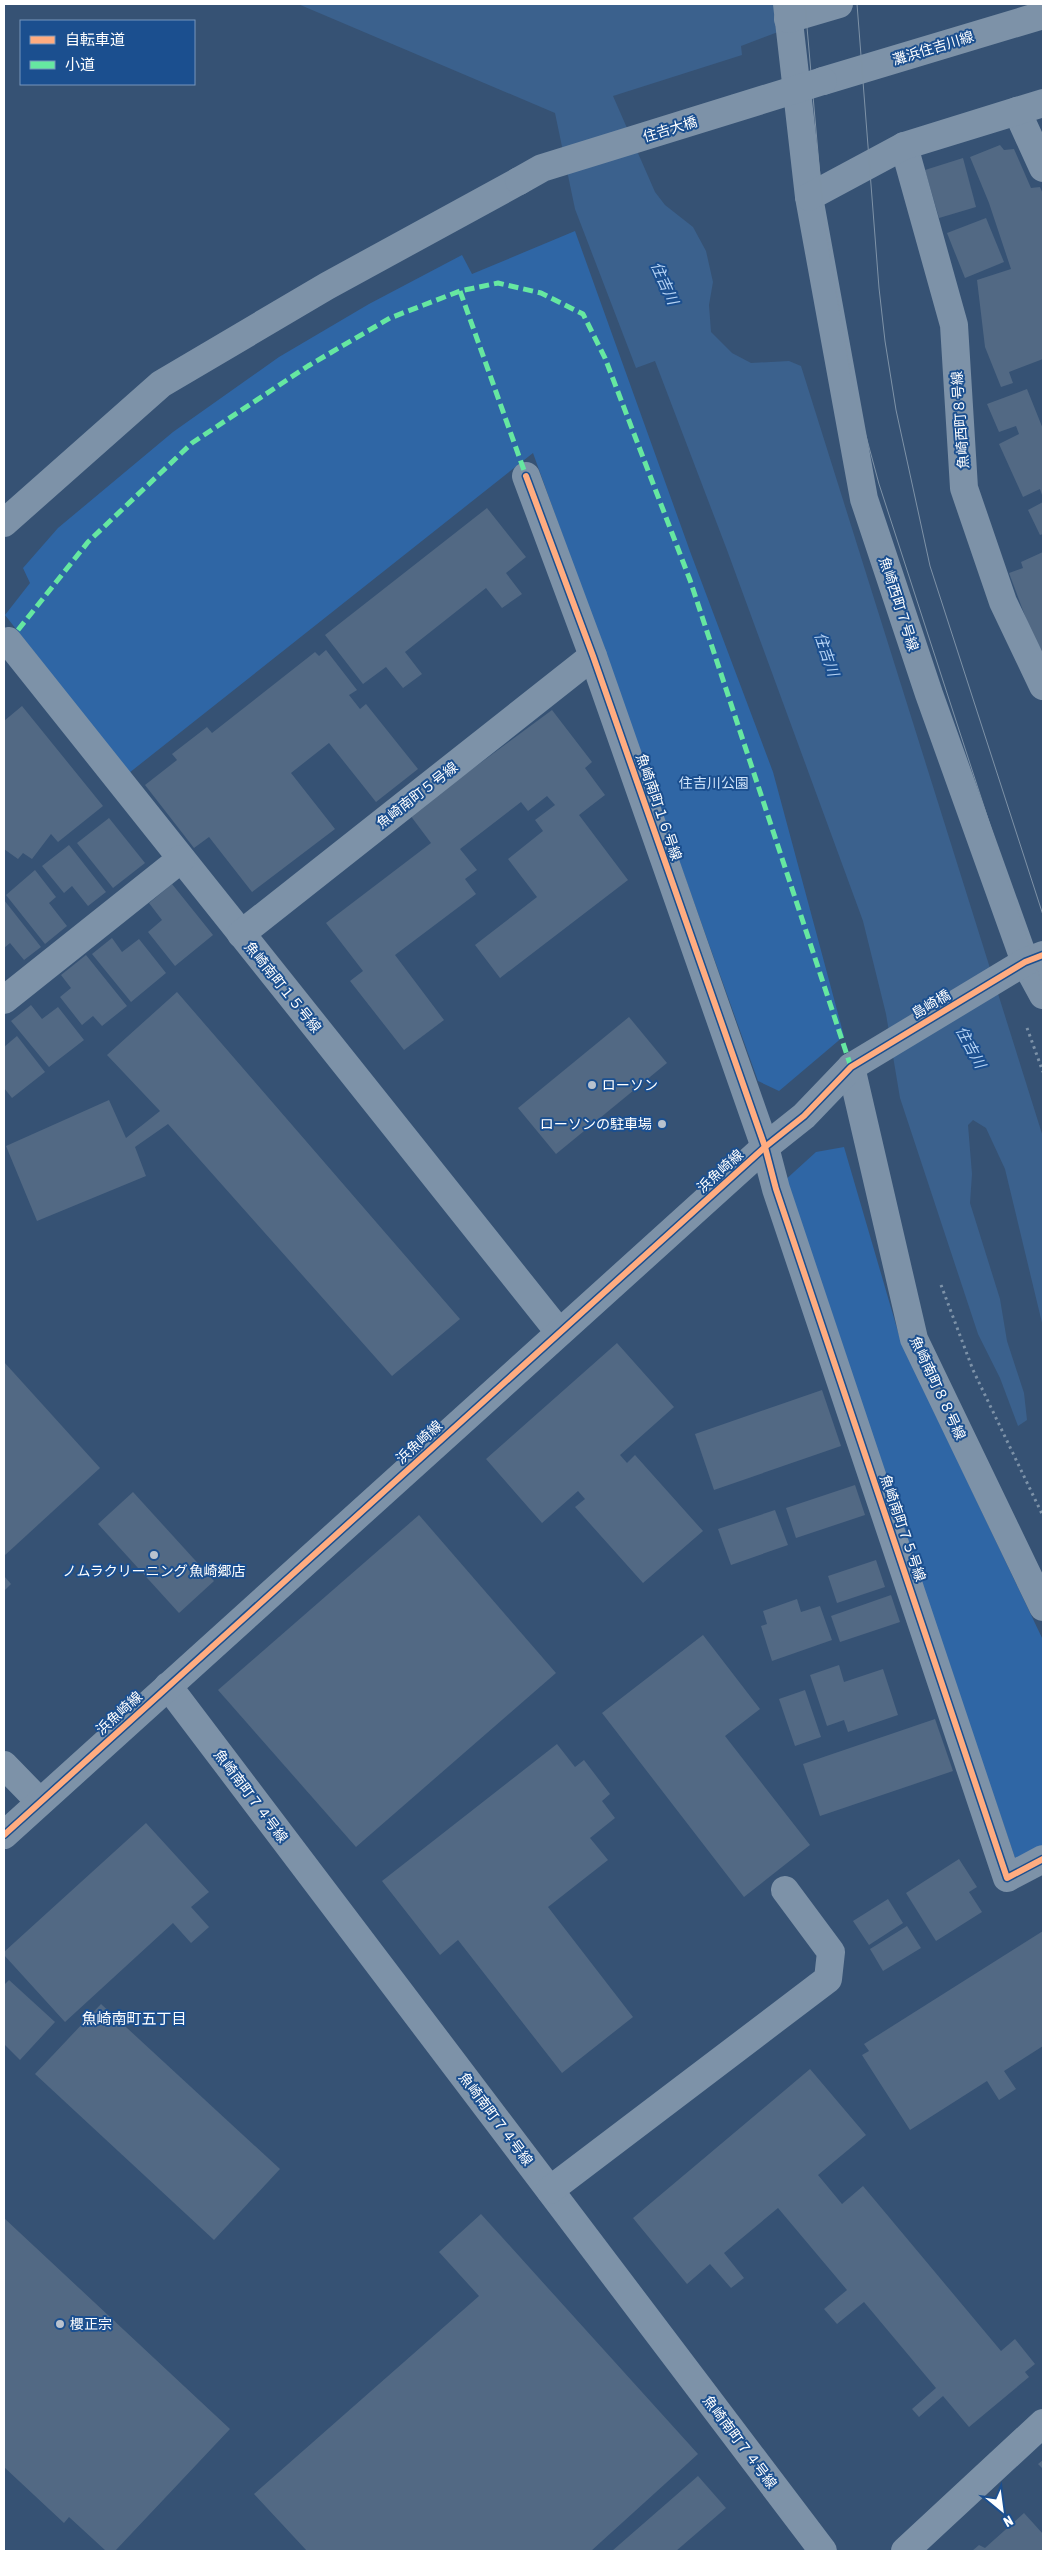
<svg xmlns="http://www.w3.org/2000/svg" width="1047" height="2555" font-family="'Asap Condensed','Noto Sans JP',sans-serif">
<rect width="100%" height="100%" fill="#365274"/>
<g fill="#2f66a5">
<path d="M575 231 691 554 773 772 844 1036 779 1091 758 1081 533 453 129 773 5 615 30 583 23 568 58 528 173 432 279 357 369 304 462 255 472 274Z"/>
<path d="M844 1147 901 1342 1043 1640V1846L1016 1861 783 1182 816 1152Z"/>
</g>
<path fill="#3b618d" d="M298 4H774L778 32 741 46 742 55 613 96 655 192 665 205 693 227 706 251 713 282 709 305 711 332 732 353 751 363 789 361 801 366 1043 1137V1327L1005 1169 986 1128 973 1120 968 1125 972 1174 970 1203 1000 1299 1007 1341 1024 1393 1027 1420 1018 1426 1000 1378 978 1334 900 1098 886 1014 863 921 727 550 655 361 636 368 575 209 555 113Z"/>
<g fill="#526984">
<path d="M1000 145 1004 150 1014 149 1031 188 1040 187 1043 194V359L1009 372 1013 383 1001 387 985 347 977 280 1011 269 989 203 970 157Z"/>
<path d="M963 158 976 207 939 218 925 170Z"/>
<path d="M986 218 1004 262 965 278 947 233Z"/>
<path d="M1027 389 1043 429V498L1040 489 1023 497 999 444 1019 434 1016 426 999 432 987 404Z"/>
<path d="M1043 502V534L1040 535 1028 510Z"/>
<path d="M487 508 526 557 506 573 522 594 502 608 486 588 405 652 422 674 403 688 386 667 363 684 325 635Z"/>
<path d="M1043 552V664L1009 573 1023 568 1021 562Z"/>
<path d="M326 650 357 690 349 695 360 709 366 704 418 769 376 802 329 743 291 773 335 829 252 892 209 837 194 848 145 785 177 760 172 754 207 727 212 733 315 652 319 656Z"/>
<path d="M22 706 103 806 58 842 51 834 32 859 23 853 18 859 4 849V721Z"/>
<path d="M552 710 592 762 585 768 605 795 579 815 628 880 500 978 475 945 537 897 508 859 543 831 535 820 555 805 547 796 528 811 521 802 460 849 477 870 465 879 476 894 395 955 444 1020 404 1050 350 981 363 971 326 923 431 843 410 815Z"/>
<path d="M109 818 145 863 113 888 77 843Z"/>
<path d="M69 845 106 892 88 906 72 886 64 893 42 866Z"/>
<path d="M35 870 56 897 49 903 67 926 45 944 6 895Z"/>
<path d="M172 884 213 935 175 966 148 932 162 920 149 903Z"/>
<path d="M4 900 41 947 24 960 10 943 4 948Z"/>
<path d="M112 938 122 952 139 939 166 973 131 1002 92 954Z"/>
<path d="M86 955 127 1006 102 1026 93 1016 82 1025 60 997 71 988 61 975Z"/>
<path d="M177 992 460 1319 392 1376 168 1124 135 1147 146 1176 37 1221 6 1146 109 1100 126 1138 160 1111 107 1055Z"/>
<path d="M31 1005 42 1019 58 1007 84 1040 49 1067 11 1021Z"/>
<path d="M629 1017 667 1063 556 1154 518 1108Z"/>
<path d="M17 1036 45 1072 12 1098 4 1088V1047Z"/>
<path d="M617 1343 674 1407 620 1455 627 1463 635 1455 703 1531 643 1583 575 1507 585 1499 578 1491 542 1523 486 1459Z"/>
<path d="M4 1362 100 1468 4 1556Z"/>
<path d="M822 1390 841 1446 714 1490 695 1434Z"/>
<path d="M855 1485 865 1515 796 1538 786 1508Z"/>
<path d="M133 1492 214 1581 179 1613 98 1524Z"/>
<path d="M775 1510 788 1545 731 1565 718 1529Z"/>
<path d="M419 1515 556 1673 356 1847 218 1690Z"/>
<path d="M876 1560 885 1587 837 1603 828 1576Z"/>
<path d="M4 1576 11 1584 4 1591Z"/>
<path d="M891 1595 900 1622 840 1642 831 1616Z"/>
<path d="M797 1599 801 1612 820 1606 832 1640 772 1661 761 1626 767 1624 763 1611Z"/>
<path d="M703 1635 760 1709 725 1736 810 1845 744 1897 602 1713Z"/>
<path d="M839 1665 844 1682 883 1669 898 1715 848 1732 844 1720 827 1726 810 1675Z"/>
<path d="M805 1690 821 1737 795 1746 779 1699Z"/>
<path d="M935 1719 953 1771 820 1816 803 1764Z"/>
<path d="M557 1744 575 1767 584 1760 610 1794 602 1801 615 1818 590 1838 608 1860 548 1907 633 2017 562 2073 458 1940 440 1955 382 1881Z"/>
<path d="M146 1823 209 1892 191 1907 209 1927 191 1943 173 1923 65 2022 4 1955V1952Z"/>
<path d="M959 1859 977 1887 969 1892 982 1912 936 1941 906 1893Z"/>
<path d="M888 1899 903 1923 869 1945 853 1921Z"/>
<path d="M907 1926 921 1948 883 1971 870 1949Z"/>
<path d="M1043 1931V2046L1004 2071 1016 2089 999 2100 987 2081 910 2130 862 2055 869 2051 864 2044Z"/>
<path d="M9 1980 55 2022 20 2060 4 2044V1985Z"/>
<path d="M101 2004 280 2169 214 2240 35 2074Z"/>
<path d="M810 2069 866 2135 818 2175 842 2204 863 2186 1001 2351 1015 2339 1035 2364 1025 2372 1029 2377 969 2427 943 2396 919 2417 912 2409 936 2388 864 2302 837 2324 824 2309 847 2290 778 2208 724 2253 744 2278 731 2288 710 2264 687 2284 633 2218Z"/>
<path d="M481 2214 698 2454 591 2551H307L254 2494 479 2296 439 2252Z"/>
<path d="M4 2218 230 2429 115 2551H106L69 2517 64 2523 4 2467Z"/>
<path d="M1043 2460V2469L1038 2464Z"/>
<path d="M698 2476 726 2508 676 2551H612Z"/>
<path d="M1024 2513 1043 2534V2551H972L979 2545 985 2548Z"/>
</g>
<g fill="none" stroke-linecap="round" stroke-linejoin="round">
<g stroke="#7d92a8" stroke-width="3" stroke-dasharray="2.5 4" stroke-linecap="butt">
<path d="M1027 1028 1043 1072"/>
<path d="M941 1285 973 1370 1043 1516"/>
</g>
<g stroke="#7d92a8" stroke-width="28">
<path d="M787 4 809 197 864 499 929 694 1025 962 1043 995"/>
<path d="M788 19 839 4"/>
<path d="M823 81 1043 15"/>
<path d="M1017 111 1043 168"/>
<path d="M904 146 954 325 964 488 1003 602 1043 686"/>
<path d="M809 197 904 146 1043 103"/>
<path d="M526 476 593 656 765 1147 776 1189 1007 1878 1043 1859"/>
<path d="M4 523 161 384 327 286 519 181"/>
<path d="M8 641 559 1332"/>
<path d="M241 934 593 656"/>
<path d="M4 1000 181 859"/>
<path d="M851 1067 914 1339 1043 1607"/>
<path d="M168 1686 823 2551"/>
<path d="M4 1765 39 1801"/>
<path d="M4 1835 765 1147 804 1116 851 1067 1025 962 1043 955"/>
<path d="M550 2190 828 1979 831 1952 785 1890"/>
<path d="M905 2551 1043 2423"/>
</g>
<g stroke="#7e92a7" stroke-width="1">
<path d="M805 4 824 222 853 388 879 484 1043 988"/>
<path d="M857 4 879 288 885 341 896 410 930 566 1043 915"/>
</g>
<path stroke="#7d92a8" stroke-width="28" d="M519 181 542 168 823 81"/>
<g stroke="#66e7a1" stroke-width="5" stroke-dasharray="10 5" stroke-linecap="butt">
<path d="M460 291 526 476"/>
<path d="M18 630 88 542 192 443 308 366 390 318 460 291 498 283 541 293 583 314 605 358 690 580 851 1067"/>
</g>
<defs>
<g id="cycleway">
<path d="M526 476 593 656 765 1147 776 1189 1007 1878 1043 1859"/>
<path d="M4 1835 765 1147 804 1116 851 1067 1025 962 1043 955"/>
</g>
</defs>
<use href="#cycleway" stroke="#1b4f8f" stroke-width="9"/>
<use href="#cycleway" stroke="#ffac80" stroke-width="6"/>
</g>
<g fill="#b9c2ce" stroke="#1b4f8f" stroke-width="2">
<circle cx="592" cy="1085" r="5"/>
<circle cx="662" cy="1124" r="5"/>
<circle cx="154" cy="1555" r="5"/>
<circle cx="60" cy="2324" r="5"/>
</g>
<g text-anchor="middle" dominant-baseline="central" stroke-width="4" stroke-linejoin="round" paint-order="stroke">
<g font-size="14" fill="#fff" stroke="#1b4f8f">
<text transform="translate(933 48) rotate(-17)">灘浜住吉川線</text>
<text transform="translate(670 129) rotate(-17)">住𠮷大橋</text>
<text transform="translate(960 420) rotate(-94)">魚崎西町８号線</text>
<text transform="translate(899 604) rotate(72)">魚崎西町７号線</text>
<text transform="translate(417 795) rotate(-38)">魚崎南町５号線</text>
<text transform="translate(659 807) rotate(71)">魚崎南町１６号線</text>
<text transform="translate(283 987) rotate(51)">魚崎南町１５号線</text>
<text transform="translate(931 1004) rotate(-31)">島崎橋</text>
<text transform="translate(720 1171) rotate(-42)">浜魚崎線</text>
<text transform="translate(938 1388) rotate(65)">魚崎南町８８号線</text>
<text transform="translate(419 1442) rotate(-42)">浜魚崎線</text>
<text transform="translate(903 1528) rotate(71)">魚崎南町７５号線</text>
<text transform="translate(119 1713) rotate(-42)">浜魚崎線</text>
<text transform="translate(251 1796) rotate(53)">魚崎南町７４号線</text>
<text transform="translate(496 2119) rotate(53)">魚崎南町７４号線</text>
<text transform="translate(740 2442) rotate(53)">魚崎南町７４号線</text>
</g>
<g font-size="14" fill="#cfe3fa" stroke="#1b4f8f">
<text x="714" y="783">住吉川公園</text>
</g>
<g font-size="14" fill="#fff" stroke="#1b4f8f" text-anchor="start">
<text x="602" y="1085">ローソン</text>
<text x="652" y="1124" text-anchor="end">ローソンの駐車場</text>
<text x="154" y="1571" text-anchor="middle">ノムラクリーニング 魚崎郷店</text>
<text x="70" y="2324">櫻正宗</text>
</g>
<g font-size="15" font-style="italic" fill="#b5d3f5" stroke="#1b4f8f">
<text transform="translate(665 283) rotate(66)">住吉川</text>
<text transform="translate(827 654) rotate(71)">住吉川</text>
<text transform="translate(971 1047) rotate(62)">住吉川</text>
</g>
<g font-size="15" fill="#fff" stroke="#1b4f8f">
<text x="134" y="2018">魚崎南町五丁目</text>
</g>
</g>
<rect width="1047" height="2555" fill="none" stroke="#ffffff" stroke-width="10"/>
<rect x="20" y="20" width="175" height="65" fill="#1b4f8f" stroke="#7695bc"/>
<rect x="30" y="36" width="25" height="8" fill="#ffac80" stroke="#7695bc"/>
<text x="65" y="45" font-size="15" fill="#ffffff">自転車道</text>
<rect x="30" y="61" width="25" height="8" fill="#66e7a1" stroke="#7695bc"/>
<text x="65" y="70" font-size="15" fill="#ffffff">小道</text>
<g transform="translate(1002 2510) rotate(151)" stroke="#1b4f8f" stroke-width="4" paint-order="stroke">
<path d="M0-4L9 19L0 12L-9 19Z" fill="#ffffff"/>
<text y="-8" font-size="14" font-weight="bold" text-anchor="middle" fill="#ffffff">N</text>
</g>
</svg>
